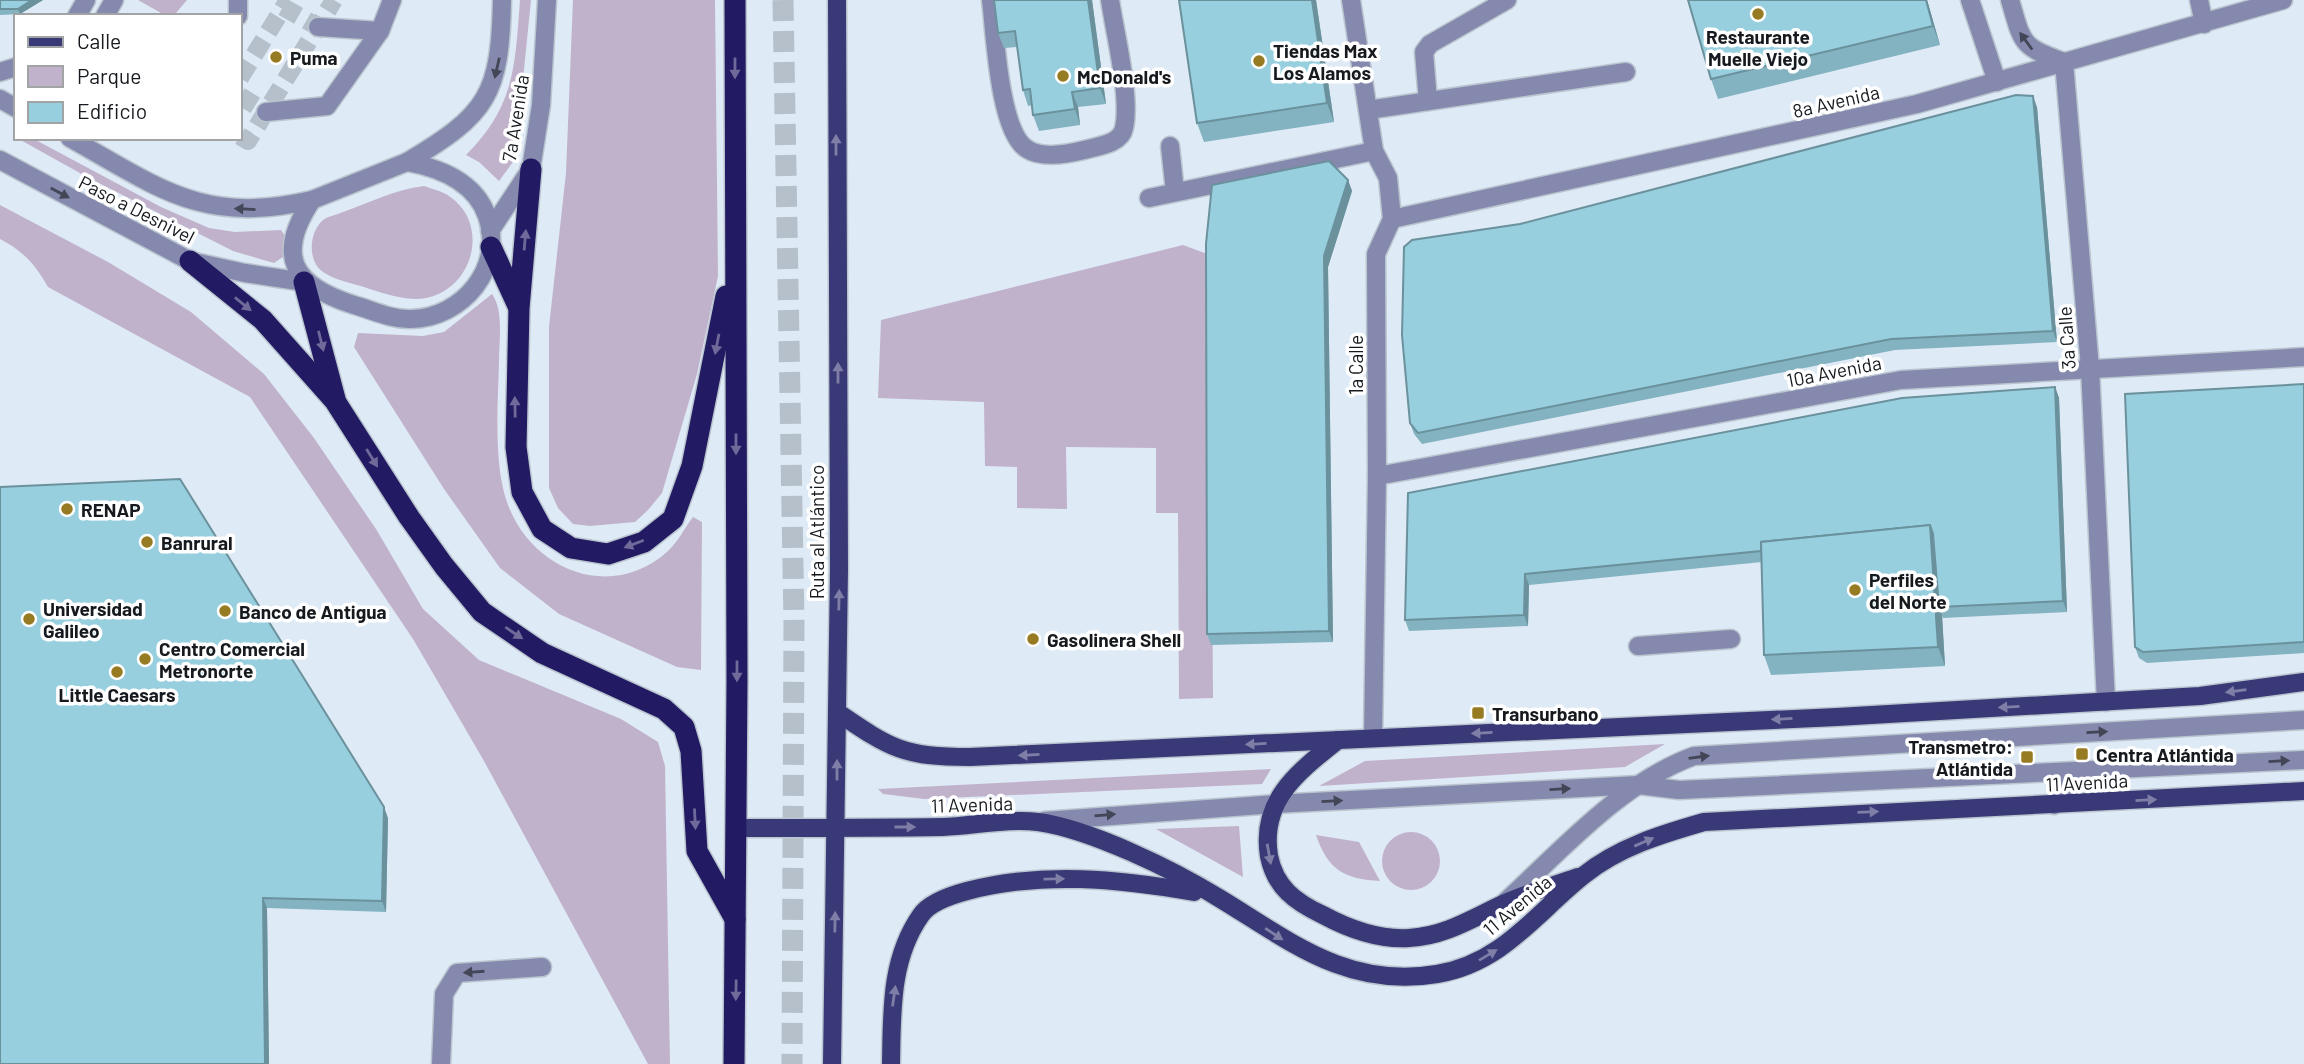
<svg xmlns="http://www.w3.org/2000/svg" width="2304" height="1064" font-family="Barlow,sans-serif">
<rect width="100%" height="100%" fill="#deeaf6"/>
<g fill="#c1b2cb">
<path d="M138 0H187L176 13H161Z"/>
<path d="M520 0H531L515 159 499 181 479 162 466 155C515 106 515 66 520 0Z"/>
<path d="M573 0H715L718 276 697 374 662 493 648 510 635 522 590 526 573 524 558 508 549 488V327L566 173Z"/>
<path d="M17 138H32L161 207 209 228 235 232 281 230 285 236 283 257 274 263 233 251 87 177Z"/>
<path d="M424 186C432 189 442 191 449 196 491 224 473 289 426 298 404 303 374 289 353 284 343 281 332 278 323 272 307 261 309 232 323 220 328 216 337 215 343 212 371 202 394 190 424 186Z"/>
<path d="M0 205 108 262 191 312 264 374 314 438 376 529 423 609 479 660 621 719 658 742 665 766 670 1064H648L484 761 413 639 250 397 48 287C35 264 23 251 0 239Z"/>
<path d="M1183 245 1210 255 1213 698 1179 699 1178 513H1156V448L1066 447 1067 509 1017 508V467L985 466 984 402 878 398 881 320Z"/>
<path d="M492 294C504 311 499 341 499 362 498 403 493 466 508 505 533 571 612 602 668 551 678 542 685 527 693 517L702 522 701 670 677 667 559 614 500 568 444 489 354 347 358 333 423 336 444 332Z"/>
<path d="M1665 744 1625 767 1319 786 1365 761Z"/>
<path d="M1271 769 1262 784 924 799 883 794 878 789Z"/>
<path d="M1239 826 1243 877 1156 829Z"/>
<circle cx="1411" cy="861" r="29"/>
<path d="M1316 835 1359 842 1380 881C1344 879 1328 870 1316 835Z"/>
</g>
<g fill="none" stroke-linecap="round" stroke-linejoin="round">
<g stroke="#b6c0cb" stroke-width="18" stroke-dasharray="18 9" stroke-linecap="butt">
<path d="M283 7 318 27"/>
<path d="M240 78 288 0"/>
<path d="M240 96 266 112"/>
<path d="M240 136 248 141 334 0"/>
</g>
<path stroke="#b6c0cb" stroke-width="21" stroke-dasharray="21 10" stroke-linecap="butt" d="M783 0 794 623 792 1064"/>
<defs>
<g id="minor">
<path d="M991 0C995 32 999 132 1027 149 1042 159 1068 154 1084 150 1098 146 1121 144 1124 128 1131 97 1115 34 1110 0"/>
<path d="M1351 0 1374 151 1388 178 1392 219 1376 254 1377 476 1373 738"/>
<path d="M1970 0 1997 82"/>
<path d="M2010 0C2023 44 2020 46 2064 62L2090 368 2106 702"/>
<path d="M2199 0 2204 24"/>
<path d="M77 16 86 0"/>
<path d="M105 16 114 0"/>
<path d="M238 16V0"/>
<path d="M318 27 380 31 392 0"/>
<path d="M0 72 16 67"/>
<path d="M0 99 16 108"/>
<path d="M1428 101 1424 52 1430 44 1507 0"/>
<path d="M1368 110 1626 72"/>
<path d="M266 112 327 106 380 31"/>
<path d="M70 138C161 189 203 225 312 200"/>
<path d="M1170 146 1175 192"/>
<path d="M0 160 190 261 245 273 304 282"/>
<path d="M407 162C440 168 475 182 487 216 505 267 463 318 411 319 392 320 372 310 354 305 294 286 274 257 312 200Z"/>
<path d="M407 162C488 114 500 95 502 0"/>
<path d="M1149 198 1374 151"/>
<path d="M1392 219 1917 104 2283 0"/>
<path d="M490 231 531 169 541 105 547 0"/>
<path d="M1377 476 1901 380 2304 357"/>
<path d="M1638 646 1731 639"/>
<path d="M2054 805 2079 771"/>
<path d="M1044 821 1275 804 1638 785 1679 790 2304 760"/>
<path d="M1504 903C1561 851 1620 783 1694 756L2304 720"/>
<path d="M441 1064 444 994 457 973 542 967"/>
</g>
<g id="major">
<path d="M837 712C891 749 904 757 970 757L1837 717 2200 696 2304 682"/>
<path d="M1338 740C1298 772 1260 800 1269 856 1275 887 1295 902 1323 915 1349 929 1378 940 1409 938 1445 936 1471 919 1503 904 1527 893 1553 886 1578 877"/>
<path d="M736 828C805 828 874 828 943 827 972 826 1010 818 1038 822 1090 829 1174 870 1219 898 1290 941 1347 989 1437 974 1503 963 1536 913 1584 875 1619 847 1662 834 1704 822L2304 791"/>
<path d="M832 1064 839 569 837 0"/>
<path d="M891 1064C892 1012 890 959 921 915 930 902 952 895 967 891 1042 871 1119 879 1194 892"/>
</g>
<g id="highway">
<path d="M531 169 519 308 516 447 522 492 542 529 571 548 608 554 644 542 673 519 692 466 726 296"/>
<path d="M491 247 518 306"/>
<path d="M190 261 263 320 335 401 409 517 444 566 482 612 542 653 664 709 684 727 691 751 697 851 735 919"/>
<path d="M304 282 335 399"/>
<path d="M734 1064 737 680 735 0"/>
</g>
</defs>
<use href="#minor" stroke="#bac5cf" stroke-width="21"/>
<use href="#major" stroke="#bac5cf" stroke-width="21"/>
<use href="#highway" stroke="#bac5cf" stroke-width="24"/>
<use href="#minor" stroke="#8589ad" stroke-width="18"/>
<use href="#major" stroke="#393977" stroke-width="18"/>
<use href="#highway" stroke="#221a62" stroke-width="21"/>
</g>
<g fill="#83b2c0">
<path d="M0 0H43L20 14 0 15Z"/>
<path d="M994 0H1092L1106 104 1078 107 1080 125 1039 131 1033 115 1032 105 1028 106 1023 90 1017 47 1004 48 998 33Z"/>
<path d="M1316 0 1334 122 1204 142 1197 123Z"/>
<path d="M1688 0H1927L1940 45 1718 99 1711 79Z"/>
<path d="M2037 107 2057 342 1895 350 1422 444 1414 434 1410 423 1520 224Z"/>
<path d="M1348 180 1352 191 1328 267 1333 642 1211 645 1207 634Z"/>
<path d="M2304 384V653L2147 663 2139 658 2135 647Z"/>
<path d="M2055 387 2059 398 2067 612 1943 618 1942 615 1945 666 1771 675 1764 655 1762 562 1529 585 1528 626 1409 631 1405 620 1408 493Z"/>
<path d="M388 818 386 912 267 908 269 1064H0Z"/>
</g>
<g fill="#6a919c">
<path d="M32 0H43L20 14 18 9Z"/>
<path d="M1088 0H1092L1106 104 1100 88Z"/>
<path d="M1312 0H1316L1334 122 1327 103Z"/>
<path d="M1926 0H1927L1940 45 1933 26Z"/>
<path d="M1072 92 1078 107 1080 125 1075 109Z"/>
<path d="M2033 96 2037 107 2057 342 2053 331Z"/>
<path d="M1348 180 1352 191 1328 267 1333 642 1329 631 1324 256Z"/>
<path d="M2055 387 2059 398 2067 612 2063 601Z"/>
<path d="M1930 525 1937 545 1939 607 1942 615 1945 666 1938 647Z"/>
<path d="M1525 574 1529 585 1528 626 1524 615Z"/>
<path d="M384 807 388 818 386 912 382 901Z"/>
<path d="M263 898 267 908 269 1064H265Z"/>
</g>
<g fill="#98cfdf" stroke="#6a919c" stroke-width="2">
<path d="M0 0H32L18 9H0Z"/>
<path d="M994 0H1088L1100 88 1072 92 1075 109 1033 115 1030 89 1023 90 1015 31 998 33Z"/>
<path d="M1179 0H1312L1327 103 1197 123Z"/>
<path d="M1688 0H1926L1933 26 1711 79Z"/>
<path d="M2016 95 2033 96 2053 331 1891 339 1418 433 1410 423 1402 335 1404 247 1412 240 1520 224Z"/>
<path d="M1329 161 1348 180 1324 256 1329 631 1207 634 1206 244 1212 185Z"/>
<path d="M2304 384V642L2143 652 2135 647 2125 394Z"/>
<path d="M2055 387 2063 601 1939 607 1933 534 1930 525 1761 542V551L1525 574 1524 615 1405 620 1408 493 1902 398Z"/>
<path d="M180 479 384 807 382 901 263 898 265 1064H0V487Z"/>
<path d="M1930 525 1938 647 1764 655 1761 542Z"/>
</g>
<defs><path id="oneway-solid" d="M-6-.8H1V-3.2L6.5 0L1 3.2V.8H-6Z" transform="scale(1.75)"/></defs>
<g fill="#424657">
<use href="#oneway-solid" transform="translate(2026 41) rotate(-126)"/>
<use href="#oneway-solid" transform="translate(497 68) rotate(103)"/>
<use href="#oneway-solid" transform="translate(60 193) rotate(28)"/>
<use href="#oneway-solid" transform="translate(245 209) rotate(-177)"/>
<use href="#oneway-solid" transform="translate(2097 732) rotate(-3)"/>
<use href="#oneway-solid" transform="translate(1699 757) rotate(-8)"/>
<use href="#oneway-solid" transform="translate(2279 761) rotate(-3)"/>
<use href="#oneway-solid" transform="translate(1560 789) rotate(-3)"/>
<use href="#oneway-solid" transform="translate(1332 801) rotate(-3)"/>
<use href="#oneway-solid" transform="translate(1105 815) rotate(-5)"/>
<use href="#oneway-solid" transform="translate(474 972) rotate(176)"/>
</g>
<g fill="#6f6a99">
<use href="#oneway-solid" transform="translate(735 68) rotate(90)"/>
<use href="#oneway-solid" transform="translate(525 240) rotate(-85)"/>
<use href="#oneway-solid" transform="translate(243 304) rotate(39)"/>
<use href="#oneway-solid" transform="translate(321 341) rotate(76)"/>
<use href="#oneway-solid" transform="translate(717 344) rotate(101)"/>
<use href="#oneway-solid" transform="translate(515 407) rotate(-91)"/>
<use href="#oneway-solid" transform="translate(736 444) rotate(90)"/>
<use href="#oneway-solid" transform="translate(372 458) rotate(58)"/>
<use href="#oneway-solid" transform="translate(634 544) rotate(159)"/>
<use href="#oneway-solid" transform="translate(514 633) rotate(34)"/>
<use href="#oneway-solid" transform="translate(737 671) rotate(90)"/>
<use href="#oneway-solid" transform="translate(695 819) rotate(87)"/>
<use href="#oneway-solid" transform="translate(736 990) rotate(91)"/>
</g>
<g fill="#7e7ea7">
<use href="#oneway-solid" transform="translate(836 145) rotate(-90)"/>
<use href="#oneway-solid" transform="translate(838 373) rotate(-90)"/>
<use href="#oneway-solid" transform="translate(839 600) rotate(-89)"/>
<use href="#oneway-solid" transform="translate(2236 691) rotate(172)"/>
<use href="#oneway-solid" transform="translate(2009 707) rotate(177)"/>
<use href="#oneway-solid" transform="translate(1782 719) rotate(177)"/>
<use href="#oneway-solid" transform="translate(1482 733) rotate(177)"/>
<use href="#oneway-solid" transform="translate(1256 744) rotate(177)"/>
<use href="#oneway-solid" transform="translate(1029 755) rotate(177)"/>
<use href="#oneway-solid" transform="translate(837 770) rotate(-90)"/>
<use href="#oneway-solid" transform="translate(2146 800) rotate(-3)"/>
<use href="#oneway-solid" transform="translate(1868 812) rotate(-2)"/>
<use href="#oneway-solid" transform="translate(905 827)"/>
<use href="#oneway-solid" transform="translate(1644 842) rotate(-23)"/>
<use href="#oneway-solid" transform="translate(1269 854) rotate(80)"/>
<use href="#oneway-solid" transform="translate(1054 879) rotate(-1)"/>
<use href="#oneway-solid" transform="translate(835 922) rotate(-89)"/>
<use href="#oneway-solid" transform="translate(1274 934) rotate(33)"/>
<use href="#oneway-solid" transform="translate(1488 955) rotate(-31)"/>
<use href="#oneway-solid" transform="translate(894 996) rotate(-82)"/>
</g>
<g fill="#977b23" stroke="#fff" stroke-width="2.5">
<circle cx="1758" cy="14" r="7"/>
<circle cx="276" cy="57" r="7"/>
<circle cx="1259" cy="61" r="7"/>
<circle cx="1063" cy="76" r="7"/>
<circle cx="67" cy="509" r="7"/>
<circle cx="147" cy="542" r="7"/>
<circle cx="1855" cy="590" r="7"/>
<circle cx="225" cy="611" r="7"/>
<circle cx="29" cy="619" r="7"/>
<circle cx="1033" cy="639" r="7"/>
<circle cx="145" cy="659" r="7"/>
<circle cx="117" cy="672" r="7"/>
<rect x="1471" y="706" width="14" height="14" rx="3.5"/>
<rect x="2075" y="747" width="14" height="14" rx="3.5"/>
<rect x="2020" y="750" width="14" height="14" rx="3.5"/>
</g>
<g text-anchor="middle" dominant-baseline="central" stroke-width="7" stroke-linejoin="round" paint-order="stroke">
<g font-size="19" font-weight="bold" fill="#161a1e" stroke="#fff" text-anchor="start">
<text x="1758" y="36" text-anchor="middle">Restaurante<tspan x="1758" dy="22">Muelle Viejo</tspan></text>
<text x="1273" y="50">Tiendas Max<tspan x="1273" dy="22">Los Alamos</tspan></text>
<text x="290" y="57">Puma</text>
<text x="1077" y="76">McDonald's</text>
<text x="81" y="509">RENAP</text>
<text x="161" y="542">Banrural</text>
<text x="1869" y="579">Perfiles<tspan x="1869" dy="22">del Norte</tspan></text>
<text x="43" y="608">Universidad<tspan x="43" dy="22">Galileo</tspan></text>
<text x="239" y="611">Banco de Antigua</text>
<text x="1047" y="639">Gasolinera Shell</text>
<text x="159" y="648">Centro Comercial<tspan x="159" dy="22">Metronorte</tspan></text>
<text x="117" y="694" text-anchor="middle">Little Caesars</text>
<text x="1492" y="713">Transurbano</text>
<text x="2013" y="746" text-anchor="end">Transmetro:<tspan x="2013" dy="22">Atlántida</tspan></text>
<text x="2096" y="754">Centra Atlántida</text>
</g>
<g font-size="19" fill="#161a1e" stroke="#fff">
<text transform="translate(1836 101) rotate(-13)">8a Avenida</text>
<text transform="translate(515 118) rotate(-81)">7a Avenida</text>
<text transform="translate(137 209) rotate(27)">Paso a Desnivel</text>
<text transform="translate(2066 338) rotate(-94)">3a Calle</text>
<text transform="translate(1355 365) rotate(-90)">1a Calle</text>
<text transform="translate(1834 371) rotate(-11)">10a Avenida</text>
<text transform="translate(816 532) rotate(-90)">Ruta al Atlántico</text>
<text transform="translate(2087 782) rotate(-3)">11 Avenida</text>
<text transform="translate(972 804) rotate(-2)">11 Avenida</text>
<text transform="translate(1517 905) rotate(-40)">11 Avenida</text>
</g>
</g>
<rect x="14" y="14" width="228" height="126" fill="#ffffff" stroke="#a2a3a5" stroke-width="2"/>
<rect x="28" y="37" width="35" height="10" fill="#393977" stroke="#a2a3a5" stroke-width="2"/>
<text x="77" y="49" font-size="21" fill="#161a1e">Calle</text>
<rect x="28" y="66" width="35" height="21" fill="#c1b2cb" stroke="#a2a3a5" stroke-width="2"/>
<text x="77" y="84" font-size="21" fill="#161a1e">Parque</text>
<rect x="28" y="102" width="35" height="21" fill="#98cfdf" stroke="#a2a3a5" stroke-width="2"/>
<text x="77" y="119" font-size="21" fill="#161a1e">Edificio</text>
</svg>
